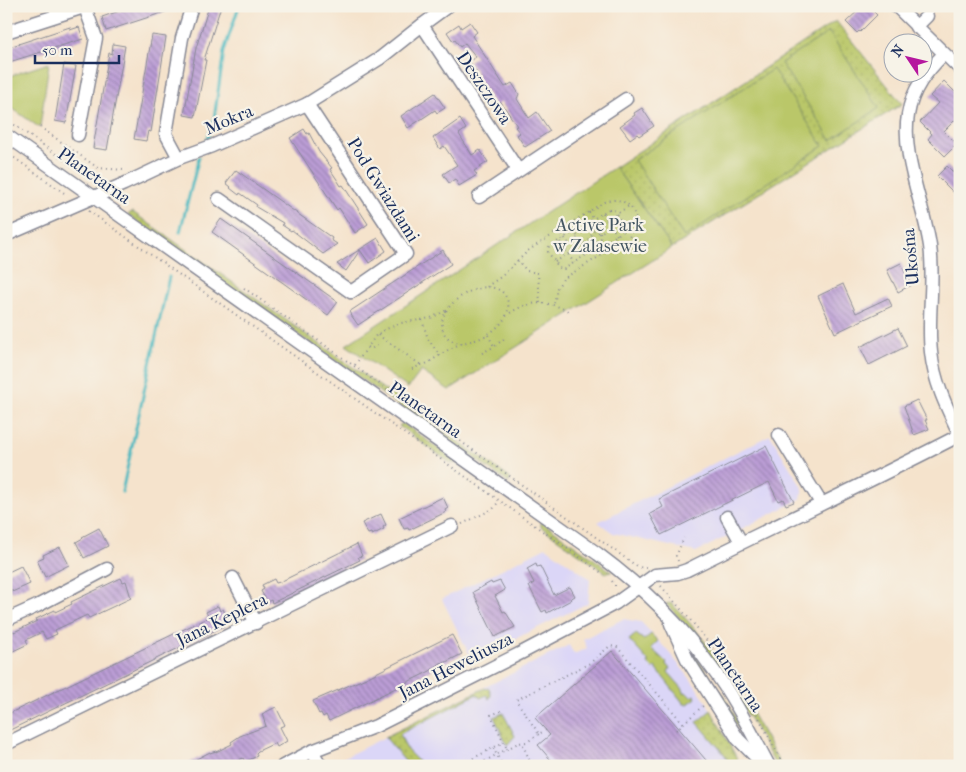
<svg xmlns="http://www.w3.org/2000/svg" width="966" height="772" font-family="'IM FELL French Canon',serif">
<defs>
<pattern id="grass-dots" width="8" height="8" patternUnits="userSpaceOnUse" patternTransform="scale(1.25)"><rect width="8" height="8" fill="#bac769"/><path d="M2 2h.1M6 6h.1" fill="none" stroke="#9fab5d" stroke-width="1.8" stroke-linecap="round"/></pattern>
<pattern id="building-back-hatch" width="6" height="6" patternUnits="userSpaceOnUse" patternTransform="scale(1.25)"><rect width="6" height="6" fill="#bb9dd5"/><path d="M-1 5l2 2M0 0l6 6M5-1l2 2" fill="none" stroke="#9780b0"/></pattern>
</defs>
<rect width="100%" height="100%" fill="#f7f3e8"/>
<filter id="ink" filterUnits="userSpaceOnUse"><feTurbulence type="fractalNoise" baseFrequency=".02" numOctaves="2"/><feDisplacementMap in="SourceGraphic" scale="10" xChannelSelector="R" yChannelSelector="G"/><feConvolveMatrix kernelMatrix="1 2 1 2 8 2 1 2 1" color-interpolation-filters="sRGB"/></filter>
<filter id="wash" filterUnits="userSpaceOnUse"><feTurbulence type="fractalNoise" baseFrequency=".0096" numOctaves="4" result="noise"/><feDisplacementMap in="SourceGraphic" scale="20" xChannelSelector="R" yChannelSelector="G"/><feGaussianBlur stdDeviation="1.12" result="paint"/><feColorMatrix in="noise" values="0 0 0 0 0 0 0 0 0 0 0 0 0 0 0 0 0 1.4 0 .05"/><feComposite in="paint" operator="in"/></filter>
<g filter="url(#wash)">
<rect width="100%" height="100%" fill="#f5e3cc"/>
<g fill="#dbd6f7">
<path d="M770 435 803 489 801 499 696 552 613 533 598 522Z"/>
<path d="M546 547 590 579 588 603 472 660 442 599Z"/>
<path d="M623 619 641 622 666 649 689 677 707 703 741 766H336L337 761 569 645 574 654 587 648 583 639Z"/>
</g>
<g fill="url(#grass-dots)" stroke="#6a7b64">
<path d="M836 21 902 104 672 248 615 167Z"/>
<path d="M131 212 134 213 510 478 509 483 128 215Z"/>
<path d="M403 423 457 462 452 464 399 426Z"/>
<path d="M541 521 612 572 606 573 541 527Z"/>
<path d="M669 603 672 604C720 653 749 706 781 766H776C744 706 714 653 666 604Z"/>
<path d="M692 655H694L723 695 748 739 747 741 692 657Z"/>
<path d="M485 688 486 689 489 688 491 695 489 699 487 695 480 698 477 694 400 734 407 750 423 766H409L385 737Z"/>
<path d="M711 710 741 766H728L725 755 697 722Z"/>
<path d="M503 713 515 736 507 745 494 717Z"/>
</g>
<g fill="#bac769" stroke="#6a7b64">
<path d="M829 32 879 108 831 140 781 63Z"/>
<path d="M49 63 40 127V128L6 104V77Z"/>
<path d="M773 69 823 146 684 237 634 160Z"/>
<path d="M615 167 672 248 449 390 421 371 408 388 346 345Z"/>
<path d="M636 634 644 640 651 634 658 641 651 648 667 663 666 664 670 669 668 672 683 689 684 693 686 692 691 697 694 695 696 698 688 704H684L655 667 653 669 648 664 649 662 629 640Z"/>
</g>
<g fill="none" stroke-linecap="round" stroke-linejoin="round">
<g stroke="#4bbac1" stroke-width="3">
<path d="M206 143 214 119 224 51 239 6"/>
<path d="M180 232 199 157"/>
<path d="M122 492 169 277"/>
</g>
</g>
<g id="blocks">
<g fill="url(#building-back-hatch)">
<path d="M134 6H177V8L106 31 102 17Z"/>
<path d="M209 6H221L204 60H206L195 117 184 115 196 48Z"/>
<path d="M863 6H868L877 15 860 32 859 31 857 33 846 22Z"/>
<path d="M470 22 477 32 472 36 474 39 505 87 512 83 519 94 517 99 529 118 537 112 550 131 525 147 517 135 520 133 515 127 517 126 501 102 496 106 476 76 478 75 469 61 476 57 465 43 460 47 455 40 453 41 447 32 459 24 461 28Z"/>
<path d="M70 27V30L79 27 83 39 6 63V48Z"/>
<path d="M152 35 166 37 151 132 148 131 146 141 134 139Z"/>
<path d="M113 44 125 46 107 150 93 148 109 53 112 54Z"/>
<path d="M64 64 76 66 66 123 55 121Z"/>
<path d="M944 81 960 97V115L944 131 957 144 945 156 928 139 932 134 920 122 938 103 930 96Z"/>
<path d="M435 93 445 108 437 113 435 110 408 128 401 116Z"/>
<path d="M642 108 654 126 639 136 637 134 630 139 620 126 635 115 634 113Z"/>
<path d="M460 119 466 129 459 134 472 155 480 150 488 162 474 171 477 175 459 186 455 179 449 183 443 174 457 165 444 146 440 149 433 138Z"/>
<path d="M304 129 307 134 309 133 319 152 332 168 330 169 336 178 341 186 343 185 368 224 355 233 339 208 337 210 290 138Z"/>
<path d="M947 166 960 179V199L937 176Z"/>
<path d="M236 170 332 238 331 240 337 244 323 254 292 230 291 231 282 225 283 223 256 207 257 205 240 193 239 195 230 188 231 187 226 183Z"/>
<path d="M221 219 338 302 328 315 212 232Z"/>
<path d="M378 238 386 251 369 263 360 250 346 271 337 264Z"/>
<path d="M443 250 451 264 358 325 349 312Z"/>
<path d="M901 263 911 285 898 292 887 270Z"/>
<path d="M843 284 856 313 888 298 892 306 835 333 818 296Z"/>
<path d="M898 328 907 346 869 365 860 347Z"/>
<path d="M917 400 927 420H925L929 429 914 435 904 406Z"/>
<path d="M766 446 794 502 786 505 783 499 778 501 769 482 661 535 650 514 663 507 659 499Z"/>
<path d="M443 497 448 508 445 510 446 512 409 530 408 528 404 529 399 518Z"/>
<path d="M381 514 386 525 383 527 384 529 372 535 371 533 368 534 362 523Z"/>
<path d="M99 528 108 546 84 558 76 542 83 538 82 537Z"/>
<path d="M357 544 362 556 358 557 360 560 272 603 271 600 267 602 261 591 264 589 262 585 274 579 276 583 280 582Z"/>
<path d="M60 547 69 565 45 577 37 560 44 557 43 555Z"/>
<path d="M536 564 537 567 540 566 554 595 570 587 575 596 570 599 571 600 547 613 546 610 542 612 529 586 534 583 527 569Z"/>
<path d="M21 566 30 584 12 592V590L6 593V573Z"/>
<path d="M121 578 123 582 126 581 131 598 89 618 87 615 55 630 57 634 46 639 42 632 26 640 28 644 11 652 6 642V634L14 631V632L37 621 36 619 55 610V612L72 604 71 602Z"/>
<path d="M500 581 505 590 495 596 503 612 505 611 515 627 495 637 473 592 491 582 492 584Z"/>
<path d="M218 606 220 611 223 609 229 621 225 623 226 625 10 730 9 728 6 729V715L205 619 208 616 206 612Z"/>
<path d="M452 635 462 654 442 664V662L430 671 329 721 326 715 323 717 321 713 319 714 313 701 366 678Z"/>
<path d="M612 651 677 726 711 766H556L538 745 550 735 535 718Z"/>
<path d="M276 707 285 725 280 727 287 741 277 747 275 743 258 751 256 753 257 756 245 762 243 758 228 766H183L210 752V753L216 751V752L232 744 231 742 240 736 266 726 262 714Z"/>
</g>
</g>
</g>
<g filter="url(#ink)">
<use href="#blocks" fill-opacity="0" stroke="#888995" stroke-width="1"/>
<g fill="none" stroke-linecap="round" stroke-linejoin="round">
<defs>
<g id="minor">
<path d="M896 6 960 69"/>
<path d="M422 25 518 170"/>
<path d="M916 27 927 16"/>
<path d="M6 32 87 6"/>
<path d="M944 54C926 72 912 89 908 115 901 155 924 205 930 246 935 281 927 317 931 352 934 382 947 408 960 435"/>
<path d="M6 135 598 554C641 586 680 623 711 667 734 697 751 732 769 766"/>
<path d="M78 135 96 38 85 7"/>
<path d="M179 158 166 134 182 38 192 6"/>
<path d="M479 197 626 99"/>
<path d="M219 199 351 292 406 254 307 104"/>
<path d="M6 235 124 184 179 158 212 146 307 104 379 59 422 25 448 6"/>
<path d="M779 435 821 503"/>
<path d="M727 517 741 542"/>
<path d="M233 578 256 623"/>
<path d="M6 620 37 606 107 569"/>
<path d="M671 624 687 659 738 739 764 765"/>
<path d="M6 744 452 526"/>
<path d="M312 751 321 766"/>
<path d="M283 766 312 751 376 726 523 652 616 603 655 575 678 573 687 570C778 524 870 482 960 435"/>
</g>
</defs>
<use href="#minor" stroke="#888995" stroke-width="15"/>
<g stroke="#888995" stroke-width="2" stroke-dasharray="1 4" stroke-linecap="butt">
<path d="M6 119 84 174"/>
<path d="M40 127 98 168 124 170"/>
<path d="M6 152 67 195"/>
<path d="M609 209H612L615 211 625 230 564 269H560L548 252 549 247Z"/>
<path d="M89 211 602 573"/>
<path d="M589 212 596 223 600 225 629 206"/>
<path d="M603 213 617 235"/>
<path d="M588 223 593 231"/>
<path d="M559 230 569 244"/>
<path d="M574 231 588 253"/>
<path d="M600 233 601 238 596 241 591 239V236L593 231H596L600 233 621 220"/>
<path d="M560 242 574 263"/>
<path d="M564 247 578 238"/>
<path d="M517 260 527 271 538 273 540 303"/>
<path d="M555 262 591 239"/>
<path d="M487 287 489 285 502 276 529 250 604 202C630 192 647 221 626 240L563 279 557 288 554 305"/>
<path d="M244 288 638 567 646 568"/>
<path d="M506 316C526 300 549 299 571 313"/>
<path d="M422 320 428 339 440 356"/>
<path d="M378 335 421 365"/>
<path d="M488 335 494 346"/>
<path d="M368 347 371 349 379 344"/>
<path d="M482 353 495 346 505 338"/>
<path d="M355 365 377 334 384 330 401 323 431 318 447 310"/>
<path d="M412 369 421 365 426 364C438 357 450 347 463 343 468 341 473 341 478 339 492 334 511 319 508 303 507 297 503 291 497 289 475 279 428 312 446 336 451 341 456 343 463 343"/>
<path d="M462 524 493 509 499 501"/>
<path d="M678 561 676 556 684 538"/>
<path d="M612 581 615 585V590"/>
<path d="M661 586 698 629 736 679 756 712 784 766"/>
<path d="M501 711 491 715 507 749"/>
<path d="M546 730 539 734 516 700 590 663 610 646 617 647 683 723"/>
<path d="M676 730 704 705"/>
<path d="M523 745 532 766"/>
<path d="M493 748 503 766"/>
<path d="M473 766 470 760 504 742"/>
<path d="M476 766 518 743 527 742 539 734"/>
</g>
<use href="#minor" stroke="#fff" stroke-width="12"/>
</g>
</g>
<g text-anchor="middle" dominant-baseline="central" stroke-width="4.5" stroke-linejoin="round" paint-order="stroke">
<g font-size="18" fill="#1b2f5e" stroke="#f7f3e8">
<text transform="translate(484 88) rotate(56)">Deszczowa</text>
<text transform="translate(229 120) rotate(-23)">Mokra</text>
<text transform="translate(94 176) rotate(35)">Planetarna</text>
<text transform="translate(383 190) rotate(58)">Pod Gwiazdami</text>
<text transform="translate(911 257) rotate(-95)">Ukośna</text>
<text transform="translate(425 410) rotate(35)">Planetarna</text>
<text transform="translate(222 620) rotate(-26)">Jana Keplera</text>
<text transform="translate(456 666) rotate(-27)">Jana Heweliusza</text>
<text transform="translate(735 675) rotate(56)">Planetarna</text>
</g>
<g font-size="18" fill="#435561" stroke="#f7f3e8">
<text x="600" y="225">Active Park<tspan x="600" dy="21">w Zalasewie</tspan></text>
</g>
</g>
<rect width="966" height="772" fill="none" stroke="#f7f3e8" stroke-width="25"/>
<g transform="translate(908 58) rotate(305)"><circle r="24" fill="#f7f3e8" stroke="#9fa5b1"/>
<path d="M0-4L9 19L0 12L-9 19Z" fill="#b5179e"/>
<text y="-8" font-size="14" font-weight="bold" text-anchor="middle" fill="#1b2f5e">N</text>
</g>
<path d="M35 55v8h84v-8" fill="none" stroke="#1b2f5e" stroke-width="2.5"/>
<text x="42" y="55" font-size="15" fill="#1b2f5e" stroke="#f7f3e8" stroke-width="4" paint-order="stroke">50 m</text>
</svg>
